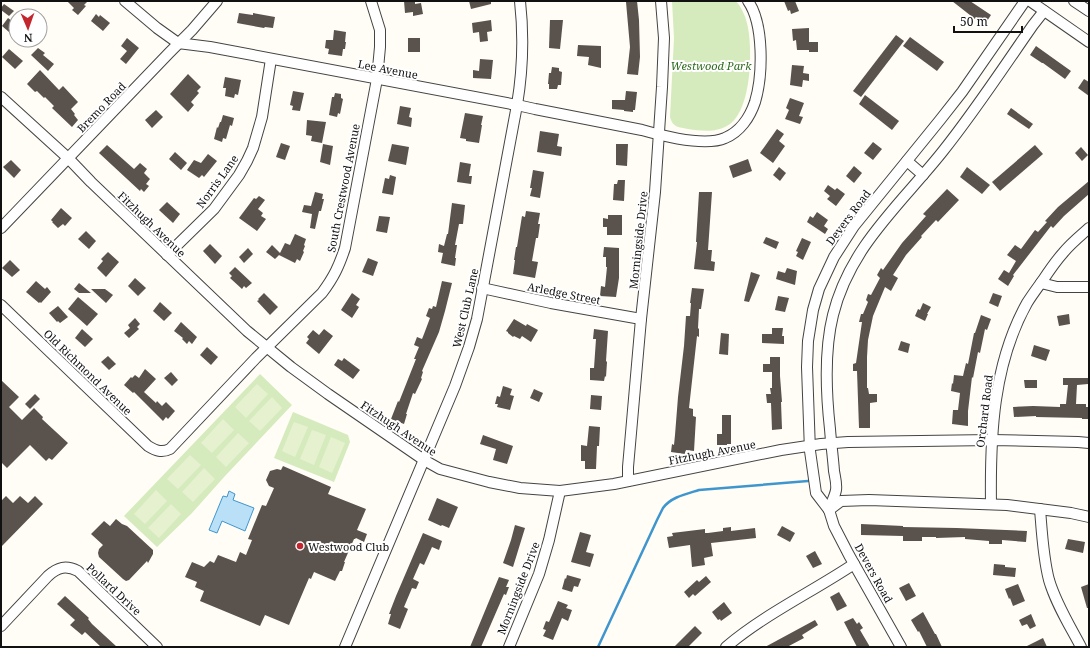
<svg xmlns="http://www.w3.org/2000/svg" width="1090" height="648" font-family="'Noto Serif',serif">
<rect width="100%" height="100%" fill="#fffdf5"/>
<g fill="#d5ebbd">
<path d="M672 1H736C741 7 745 15 747 23 753 47 752 108 730 124 717 133 703 131 688 129 679 127 673 128 670 117L674 38Z"/>
<path d="M260 374 292 405 225 476 192 513 157 547 124 516Z"/>
<path d="M293 412 348 435 350 442 334 482 274 458Z"/>
</g>
<g fill="#e6f2cf">
<path d="M257 384 268 394 246 418 235 407Z"/>
<path d="M272 397 282 408 260 431 249 421Z"/>
<path d="M223 419 234 430 212 453 201 443Z"/>
<path d="M294 422 308 427 295 457 282 451Z"/>
<path d="M312 430 326 435 314 465 300 459Z"/>
<path d="M238 433 249 443 226 467 216 457Z"/>
<path d="M331 437 345 443 332 473 319 467Z"/>
<path d="M190 455 201 465 178 489 167 479Z"/>
<path d="M204 468 215 479 193 502 182 492Z"/>
<path d="M156 490 167 501 145 524 134 514Z"/>
<path d="M171 504 181 514 159 538 148 528Z"/>
</g>
<path fill="#b9e0f7" stroke="#3f96cf" d="M229 491 235 494 233 500 254 508 245 531 222 521 217 533 209 530 223 496 227 497Z"/>
<g fill="none" stroke-linecap="round" stroke-linejoin="round">
<path stroke="#3f96cf" stroke-width="2.5" d="M598 647 657 520C659 516 661 512 663 508 671 497 686 494 699 490L808 481"/>
</g>
<g fill="#5a524d">
<path d="M67 1H88L84 5 86 6 78 15 72 10 74 8Z"/>
<path d="M404 1H415V4L421 3 423 14 413 16V12L405 13Z"/>
<path d="M469 1H491V4L471 9Z"/>
<path d="M637 1 639 20 640 57 638 75 627 74 630 47 626 2Z"/>
<path d="M784 1H795L799 11 791 14 790 10 788 11Z"/>
<path d="M952 1H970L991 15 985 24 976 17 975 19Z"/>
<path d="M4 4 14 11 9 16 1 10V8Z"/>
<path d="M239 13 253 15V13L275 17 273 28 265 27 264 28 237 23Z"/>
<path d="M96 14 99 17 100 15 110 23 103 31 91 21Z"/>
<path d="M8 18 16 24 9 32 2 26Z"/>
<path d="M491 20 492 31 487 32 488 41 480 42 479 32 473 33 472 23Z"/>
<path d="M550 20H563L560 49 549 48Z"/>
<path d="M809 28V42H818V52H809V50H797L796 40 793 41 792 29Z"/>
<path d="M334 30 346 32 345 42H346L345 49H343L342 56 328 54 329 49 325 48 326 40H333Z"/>
<path d="M896 35 904 41 861 97 853 91Z"/>
<path d="M910 37 944 62 937 71 903 46Z"/>
<path d="M127 38 139 48 126 64 120 59 127 51 121 46Z"/>
<rect x="408" y="38" width="12" height="14"/>
<path d="M578 45 601 46V68L588 65 589 57 577 56Z"/>
<path d="M1036 46 1071 71 1065 79 1043 63H1042L1030 55Z"/>
<path d="M38 48 45 53 43 55 54 64 48 71 31 55Z"/>
<path d="M9 49 23 61 15 69 2 57Z"/>
<path d="M480 59 493 60 491 79 473 78V70L479 71Z"/>
<path d="M792 65 804 66 803 73 809 74V81L803 80 802 87 790 85Z"/>
<path d="M552 67 559 68V71L562 72 561 85H558L557 89H549V84H548L549 73H551Z"/>
<path d="M40 70 59 90 63 86 78 102 71 109 75 114 74 115 78 120 72 127 52 108 54 106 45 97 44 98 37 91 35 92 27 84Z"/>
<path d="M188 74 201 87 197 91 199 93 191 102 194 105 188 112 170 94Z"/>
<path d="M225 77 241 80 238 95 235 94 234 98 225 96 226 88H223Z"/>
<path d="M1084 79 1089 82V96L1078 88Z"/>
<path d="M293 91 304 93 300 111 292 110 293 106 290 105Z"/>
<path d="M626 91 637 92 635 110H633V112L624 111V110L612 109V100H625Z"/>
<path d="M335 93 341 94V98L343 99 340 114 338 113 337 117 329 115 332 97H334Z"/>
<path d="M865 95 899 121 892 130 859 104Z"/>
<path d="M790 98 804 103 799 116 803 117 800 124 785 119 789 110 786 108Z"/>
<path d="M400 106 411 108 409 117 412 118 411 127 397 124Z"/>
<path d="M1011 108 1033 124 1029 129 1007 114Z"/>
<path d="M156 110 163 117 152 128 145 120Z"/>
<path d="M465 113 483 116 481 125H482L479 143 466 141V139L460 138Z"/>
<path d="M223 115 234 118 232 126 230 125 226 139 223 138 222 142 214 139 217 127 218 128 220 122H221Z"/>
<path d="M307 120 326 122 322 143 311 141 312 136 306 135Z"/>
<path d="M777 129 784 134 779 141 785 146 773 163 760 153Z"/>
<path d="M540 131 559 134 557 146 562 147 561 156 537 152Z"/>
<path d="M873 142 882 149 873 160 864 153Z"/>
<path d="M281 143 290 146 285 160 276 157Z"/>
<path d="M323 144 333 146 330 165 320 162Z"/>
<path d="M392 144 409 147 406 165 388 161Z"/>
<path d="M616 144H628L627 166 616 165Z"/>
<path d="M107 145 134 169 140 163 147 169 144 173 150 179 146 184 149 186 144 192 141 189 140 191 99 153Z"/>
<path d="M1035 145 1043 154 1000 191 992 182Z"/>
<path d="M1081 147 1088 155 1082 161 1075 153Z"/>
<path d="M175 152 187 163 181 170 169 159Z"/>
<path d="M208 154 217 161 204 177 202 175 199 178 187 170 194 160 201 163Z"/>
<path d="M748 159 752 171 733 178 729 166Z"/>
<path d="M11 160 21 170 14 178 3 167Z"/>
<path d="M460 162 471 164 469 176H472L471 184 457 182Z"/>
<path d="M854 166 862 173 854 183 846 176Z"/>
<path d="M779 167 786 173 780 181 773 175Z"/>
<path d="M967 167 990 185 982 194 960 177Z"/>
<path d="M533 170 544 172 540 198 530 196 532 188H530Z"/>
<path d="M390 175 396 177 393 195 382 193 385 178 389 179Z"/>
<path d="M618 180H625L624 201 613 200 614 184H617Z"/>
<path d="M1089 181V194L1064 216 1053 228 1051 226 1013 275 1014 276 1008 286 998 279 1004 270 1009 273 1016 261 1007 255 1015 245 1021 249 1035 230 1038 232 1047 222 1045 221 1058 207Z"/>
<path d="M828 185 835 190 837 188 845 194 836 206 827 199 830 196 824 191Z"/>
<path d="M947 189 959 200 938 222 936 220 921 236 922 237 906 255 893 275 898 278 891 291 885 287 873 316 868 340 867 357V388H868L869 394H877V402L870 403V428H859L857 371H853V364L856 363 862 322H859L861 314H863L868 302 866 300 868 294 871 295 880 278 877 275 881 268 883 270 902 243 926 216 923 214Z"/>
<path d="M315 192 323 194 322 199H324L321 211H319L315 229 310 228 312 214 302 212 304 205 311 206Z"/>
<path d="M699 192H712L708 250H712L711 261 715 262 714 271 694 269 697 242H696Z"/>
<path d="M259 196 265 200 258 209 263 213 261 216 266 219 257 231 239 218 254 198 256 199Z"/>
<path d="M167 202 180 214 173 223 159 210Z"/>
<path d="M452 203 465 205 463 224H459L455 245H457L455 258H456L455 266 441 263 443 253 438 252 439 244 444 246 447 234H448Z"/>
<path d="M61 208 72 218 65 226 63 224 58 228 52 222H53L51 220Z"/>
<path d="M526 211 540 213 538 224H540L538 238H536L532 261 538 262 535 278 513 274 515 260H514L516 247H517L522 216 525 217Z"/>
<path d="M817 212 828 220 824 226 828 229 825 234 807 222 810 216 813 218Z"/>
<path d="M608 215H622V235H607V227H603V218L608 219Z"/>
<path d="M379 216 390 217 387 233 376 231Z"/>
<path d="M86 231 96 241 89 249 78 239Z"/>
<path d="M295 234 306 239 304 245 305 246 303 251 304 252 300 261 297 259 295 263 279 255 280 254 275 259 266 252 272 245 280 253 285 243 290 245Z"/>
<path d="M766 237 779 242 776 249 763 243Z"/>
<path d="M802 238 811 242 803 260 796 256 798 252 796 251Z"/>
<path d="M210 244 222 256 215 264 203 251Z"/>
<path d="M604 247 619 248V278L616 297 600 296 601 286 605 287 607 267H606V257H603Z"/>
<path d="M248 248 253 254 244 263 239 257Z"/>
<path d="M108 252 119 262 106 277 97 268 103 261 101 259Z"/>
<path d="M368 258 378 262 373 276 362 272Z"/>
<path d="M10 260 20 270 12 277 2 268Z"/>
<path d="M235 267 252 283 246 288 244 286 242 289 230 278 232 276 229 273Z"/>
<path d="M787 268 797 271 795 285 776 279 778 271 785 273Z"/>
<path d="M751 272 760 275 749 302 744 301Z"/>
<path d="M135 278 146 288 138 296 128 286Z"/>
<path d="M36 281 45 289 47 287 51 292 41 303 40 302 39 303 26 292Z"/>
<path d="M442 281 452 283 445 311 439 332 422 371 423 372 421 378 422 379 415 394 413 393 406 414H407L404 424 391 419 398 401 399 402 416 359H414L419 347 414 345 417 337 422 339 424 334 430 318 426 316 429 308 432 309 433 306 436 307Z"/>
<path d="M79 283 91 293H79L74 289Z"/>
<path d="M692 288 704 289 701 309H699L698 328 699 329V337L697 336 689 408 693 409V416L696 417 694 451 686 450 685 454 671 452 672 444 674 445 675 435 678 397 684 346 686 316H690L691 303H690Z"/>
<path d="M91 289H105L113 295 106 303Z"/>
<path d="M264 293 278 307 270 315 257 301 259 300 258 299Z"/>
<path d="M352 293 360 299 356 305 359 307 352 318 341 310Z"/>
<path d="M993 293 1002 296 998 307 989 303Z"/>
<path d="M778 296 789 298 785 312 775 310Z"/>
<path d="M78 297 98 314 87 326 68 309Z"/>
<path d="M160 302 172 313 164 321 153 311Z"/>
<path d="M923 303 931 307 927 314H928L925 321 915 316 918 309 920 310Z"/>
<path d="M58 306 68 317 60 323 58 321 57 322 49 313Z"/>
<path d="M1069 314 1070 324 1059 326 1057 316Z"/>
<path d="M981 315 991 319 987 330 985 329 980 353 978 352 973 378 972 377 968 411V426L952 424 953 410H958L960 393 951 391 952 383 953 384 954 375 963 376 966 363 968 364 974 333H975Z"/>
<path d="M135 318 140 324 137 327 139 329 129 338 124 333 130 328 128 325Z"/>
<path d="M514 319 526 326 527 324 538 330 531 342 522 336 520 339 514 336 513 337 508 333V332L506 331Z"/>
<path d="M181 322 197 337 192 344 189 341 187 344 182 339 183 338 174 331Z"/>
<path d="M772 328H783L782 336H784V344L762 343V334H772Z"/>
<path d="M82 329 93 339 85 347 75 338Z"/>
<path d="M324 329 333 336 319 354 306 343 309 339 307 337 313 330 319 335Z"/>
<path d="M594 329 608 331 606 361 607 362 606 377 605 376 604 381 590 380V368H594L596 339H593Z"/>
<path d="M721 333 729 334 728 355 719 354Z"/>
<path d="M901 341 910 344 908 353 898 350Z"/>
<path d="M1034 345 1050 350 1046 361 1031 356Z"/>
<path d="M207 347 218 357 211 365 200 355Z"/>
<path d="M108 356 116 364 109 370 101 362Z"/>
<path d="M770 357H780V376L782 402H781L782 429 772 430 771 403H767L766 394H771L770 388H772V372H763V364H770Z"/>
<path d="M344 358 360 370 353 379 334 365 338 359 342 361Z"/>
<path d="M145 369 156 379 144 392 156 403 157 401 162 406 166 402 175 411 168 419 166 417 163 421 134 392 133 393 124 385 131 377 132 378 135 375 139 378Z"/>
<path d="M171 372 178 380 172 386 164 378Z"/>
<path d="M1063 378H1088V384L1077 385 1076 404H1086V407H1089V419H1082V418L1036 417V416L1014 417 1013 407 1033 406 1060 407V404H1066L1068 385H1063Z"/>
<path d="M1 380 19 397 9 407 22 420 34 408 43 417 42 419 68 443 52 460 49 458 46 461 30 445 7 468 1 462Z"/>
<path d="M1024 380H1037V388H1025Z"/>
<path d="M503 386 512 389 510 395 514 396 510 410 497 407 498 404H495L497 396 500 397Z"/>
<path d="M534 389 543 393 539 402 530 398Z"/>
<path d="M35 394 40 399 30 409 25 404Z"/>
<path d="M591 395 602 396 601 410 590 409Z"/>
<path d="M722 415H731V444H727V445H717V434H722Z"/>
<path d="M589 426 600 427 599 446H597L596 469H585V461H581V445L587 446Z"/>
<path d="M483 435 513 446 507 464 493 460 496 449 480 444Z"/>
<path d="M283 466 331 487 328 494 366 509 357 530 367 534 364 542 356 538 355 539H354L344 562H345L342 571H340L335 581 314 572 311 579 309 578 289 625 265 615 260 626 200 601 204 591 195 587 197 582 185 577 192 562 204 567 210 561 214 563 218 555 236 562 240 552 246 555 252 540 248 539 262 505 266 506 274 488 269 486 266 480 270 471 277 469 281 470Z"/>
<path d="M6 496 13 503 20 496 28 503 35 496 43 504 1 547V501Z"/>
<path d="M437 498 458 507 449 528 442 525 441 526 428 520Z"/>
<path d="M116 519 122 524 127 526 153 550V554L148 563 147 561 129 580 126 581 123 579 99 557 98 553 99 549 103 545 91 534 104 521 110 526Z"/>
<path d="M861 524 903 526V527L957 528 1027 531 1026 542 1002 540V544H989V541L965 539V537L936 538V537H922V541H903V536L861 535Z"/>
<path d="M515 525 525 528 513 567 503 563 511 540Z"/>
<path d="M782 526 795 533 790 542 777 535Z"/>
<path d="M731 527V531L755 528 756 538 711 543 713 556 704 558 705 565 692 567 690 545 669 548 667 537 673 536 672 533 705 529V533H708L723 531V528Z"/>
<path d="M580 532 591 535 586 552 594 554 590 567 571 562Z"/>
<path d="M423 533 442 541 439 550 432 547 424 565 420 563 413 579 419 582 416 589 412 588 404 607 408 609 400 629 388 624 391 614H389L396 596Z"/>
<path d="M1068 539 1085 542 1083 553 1065 549Z"/>
<path d="M815 551 822 564 813 568 806 556Z"/>
<path d="M994 564 1005 565V567L1016 568 1015 577 993 575Z"/>
<path d="M567 575 581 579 578 587 574 586 572 592 562 589 565 578 566 579Z"/>
<path d="M706 576 711 582 695 596 693 594 689 598 684 592 697 580 699 582Z"/>
<path d="M499 577 509 580 506 587H509L506 595 504 594 481 647H470Z"/>
<path d="M909 583 916 596 906 601 899 588Z"/>
<path d="M1018 584 1025 601 1013 606 1010 598 1009 599 1005 589Z"/>
<path d="M1089 584V608H1087L1081 587Z"/>
<path d="M839 592 847 606 837 611 830 597Z"/>
<path d="M65 596 89 618 88 619 92 624 117 647H101L85 632 82 635 70 625 75 620 57 604Z"/>
<path d="M558 601 568 605 566 608 572 610 568 621 562 618 553 640 543 636 546 630 543 629 546 621 549 622Z"/>
<path d="M724 602 732 613 721 621 720 619 718 620 712 612Z"/>
<path d="M923 612 935 634H936L942 647H927L919 631 918 632 911 620Z"/>
<path d="M1031 614 1036 626 1030 629 1027 624 1022 626 1019 620Z"/>
<path d="M853 618 857 624 859 622 863 628 860 630 870 647H857L844 622Z"/>
<path d="M815 620 818 625 802 635 804 638 787 647H765Z"/>
<path d="M695 626 702 633 688 647H674Z"/>
<path d="M1043 638 1047 647H1025Z"/>
</g>
<g fill="none" stroke-linecap="round" stroke-linejoin="round">
<defs>
<g id="minor">
<path d="M125 1 157 28 178 43 210 47 517 105 535 109 642 130C663 136 705 147 725 138 740 132 750 117 755 102 763 75 764 24 748 1"/>
<path d="M1030 1 1089 42"/>
<path d="M1074 1 1089 11"/>
<path d="M1 97 68 158 91 182 247 331 291 367 328 394 424 460 440 469 489 482 520 488 560 491 614 484 781 450 821 444 848 442 992 440 1078 442 1089 443"/>
<path d="M907 161 923 175"/>
<path d="M1 228 169 53 192 30 217 1"/>
<path d="M167 255 214 209 239 175 247 161 253 148 262 117 271 59"/>
<path d="M1041 283 1057 287H1089"/>
<path d="M482 288 551 303 641 319"/>
<path d="M1 305 148 446C156 451 162 453 170 449L256 358 322 293C334 277 339 266 345 248L377 79 380 47V30L371 1"/>
<path d="M628 481V467L641 319 655 192 662 87 664 38 661 1"/>
<path d="M991 504C990 435 993 364 1027 303 1032 295 1038 287 1043 280 1049 271 1055 262 1063 253 1070 244 1080 236 1089 228"/>
<path d="M1040 509C1042 533 1043 557 1049 580 1056 604 1070 626 1081 647"/>
<path d="M829 510C831 503 835 496 836 490 837 484 835 477 834 471 833 457 831 443 830 429 826 393 824 351 833 315 850 246 901 204 943 151 975 111 1003 68 1033 25L1044 11"/>
<path d="M829 510 841 501 869 500 1007 505 1071 513 1089 517"/>
<path d="M1 626 48 576C58 567 66 565 78 571L157 647"/>
<path d="M345 647 455 386 469 347 477 319 517 105C523 69 524 37 520 1"/>
<path d="M509 647 539 574 549 540 560 491"/>
<path d="M726 647C765 614 812 592 854 564"/>
<path d="M901 647 849 555 834 526 829 510 816 493 810 451 807 367 808 341 813 310 819 289 834 257 854 226 940 120 962 92 1025 1"/>
</g>
</defs>
<use href="#minor" stroke="#444" stroke-width="12"/>
<use href="#minor" stroke="#fff" stroke-width="10"/>
</g>
<circle fill="#c4262e" stroke="#fff" stroke-width="1.5" cx="300" cy="546" r="4"/>
<g text-anchor="middle" dominant-baseline="central" stroke-width="4" stroke-linejoin="round" paint-order="stroke">
<g font-size="11" font-style="italic" fill="#2f6b1f" stroke="#fff">
<text x="711" y="65">Westwood Park</text>
</g>
<g font-size="11" fill="#111" stroke="#fff">
<text transform="translate(388 69) rotate(11)">Lee Avenue</text>
<text transform="translate(101 107) rotate(-46)">Bremo Road</text>
<text transform="translate(217 181) rotate(-54)">Norris Lane</text>
<text transform="translate(343 188) rotate(-79)">South Crestwood Avenue</text>
<text transform="translate(848 217) rotate(-53)">Devers Road</text>
<text transform="translate(152 224) rotate(44)">Fitzhugh Avenue</text>
<text transform="translate(638 240) rotate(-84)">Morningside Drive</text>
<text transform="translate(564 293) rotate(11)">Arledge Street</text>
<text transform="translate(465 308) rotate(-77)">West Club Lane</text>
<text transform="translate(88 372) rotate(44)">Old Richmond Avenue</text>
<text transform="translate(984 411) rotate(-83)">Orchard Road</text>
<text transform="translate(399 428) rotate(34)">Fitzhugh Avenue</text>
<text transform="translate(712 452) rotate(-11)">Fitzhugh Avenue</text>
<text transform="translate(874 573) rotate(61)">Devers Road</text>
<text transform="translate(518 588) rotate(-69)">Morningside Drive</text>
<text transform="translate(114 589) rotate(43)">Pollard Drive</text>
</g>
<g font-size="11" fill="#111" stroke="#fff" text-anchor="start">
<text x="308" y="546">Westwood Club</text>
</g>
</g>
<rect width="1090" height="648" fill="none" stroke="#111111" stroke-width="4"/>
<g transform="translate(28 28) rotate(178)"><circle r="19" fill="#ffffff" stroke="#a0a0a0"/>
<path d="M0-3L7 15L0 10L-7 15Z" fill="#c4262e"/>
<text y="-6" font-size="11" font-weight="bold" text-anchor="middle" fill="#111111">N</text>
</g>
<path d="M954 26v6h68v-6" fill="none" stroke="#111111" stroke-width="2"/>
<text x="960" y="26" font-size="12" fill="#111111" stroke="#ffffff" stroke-width="3" paint-order="stroke">50 m</text>
</svg>
